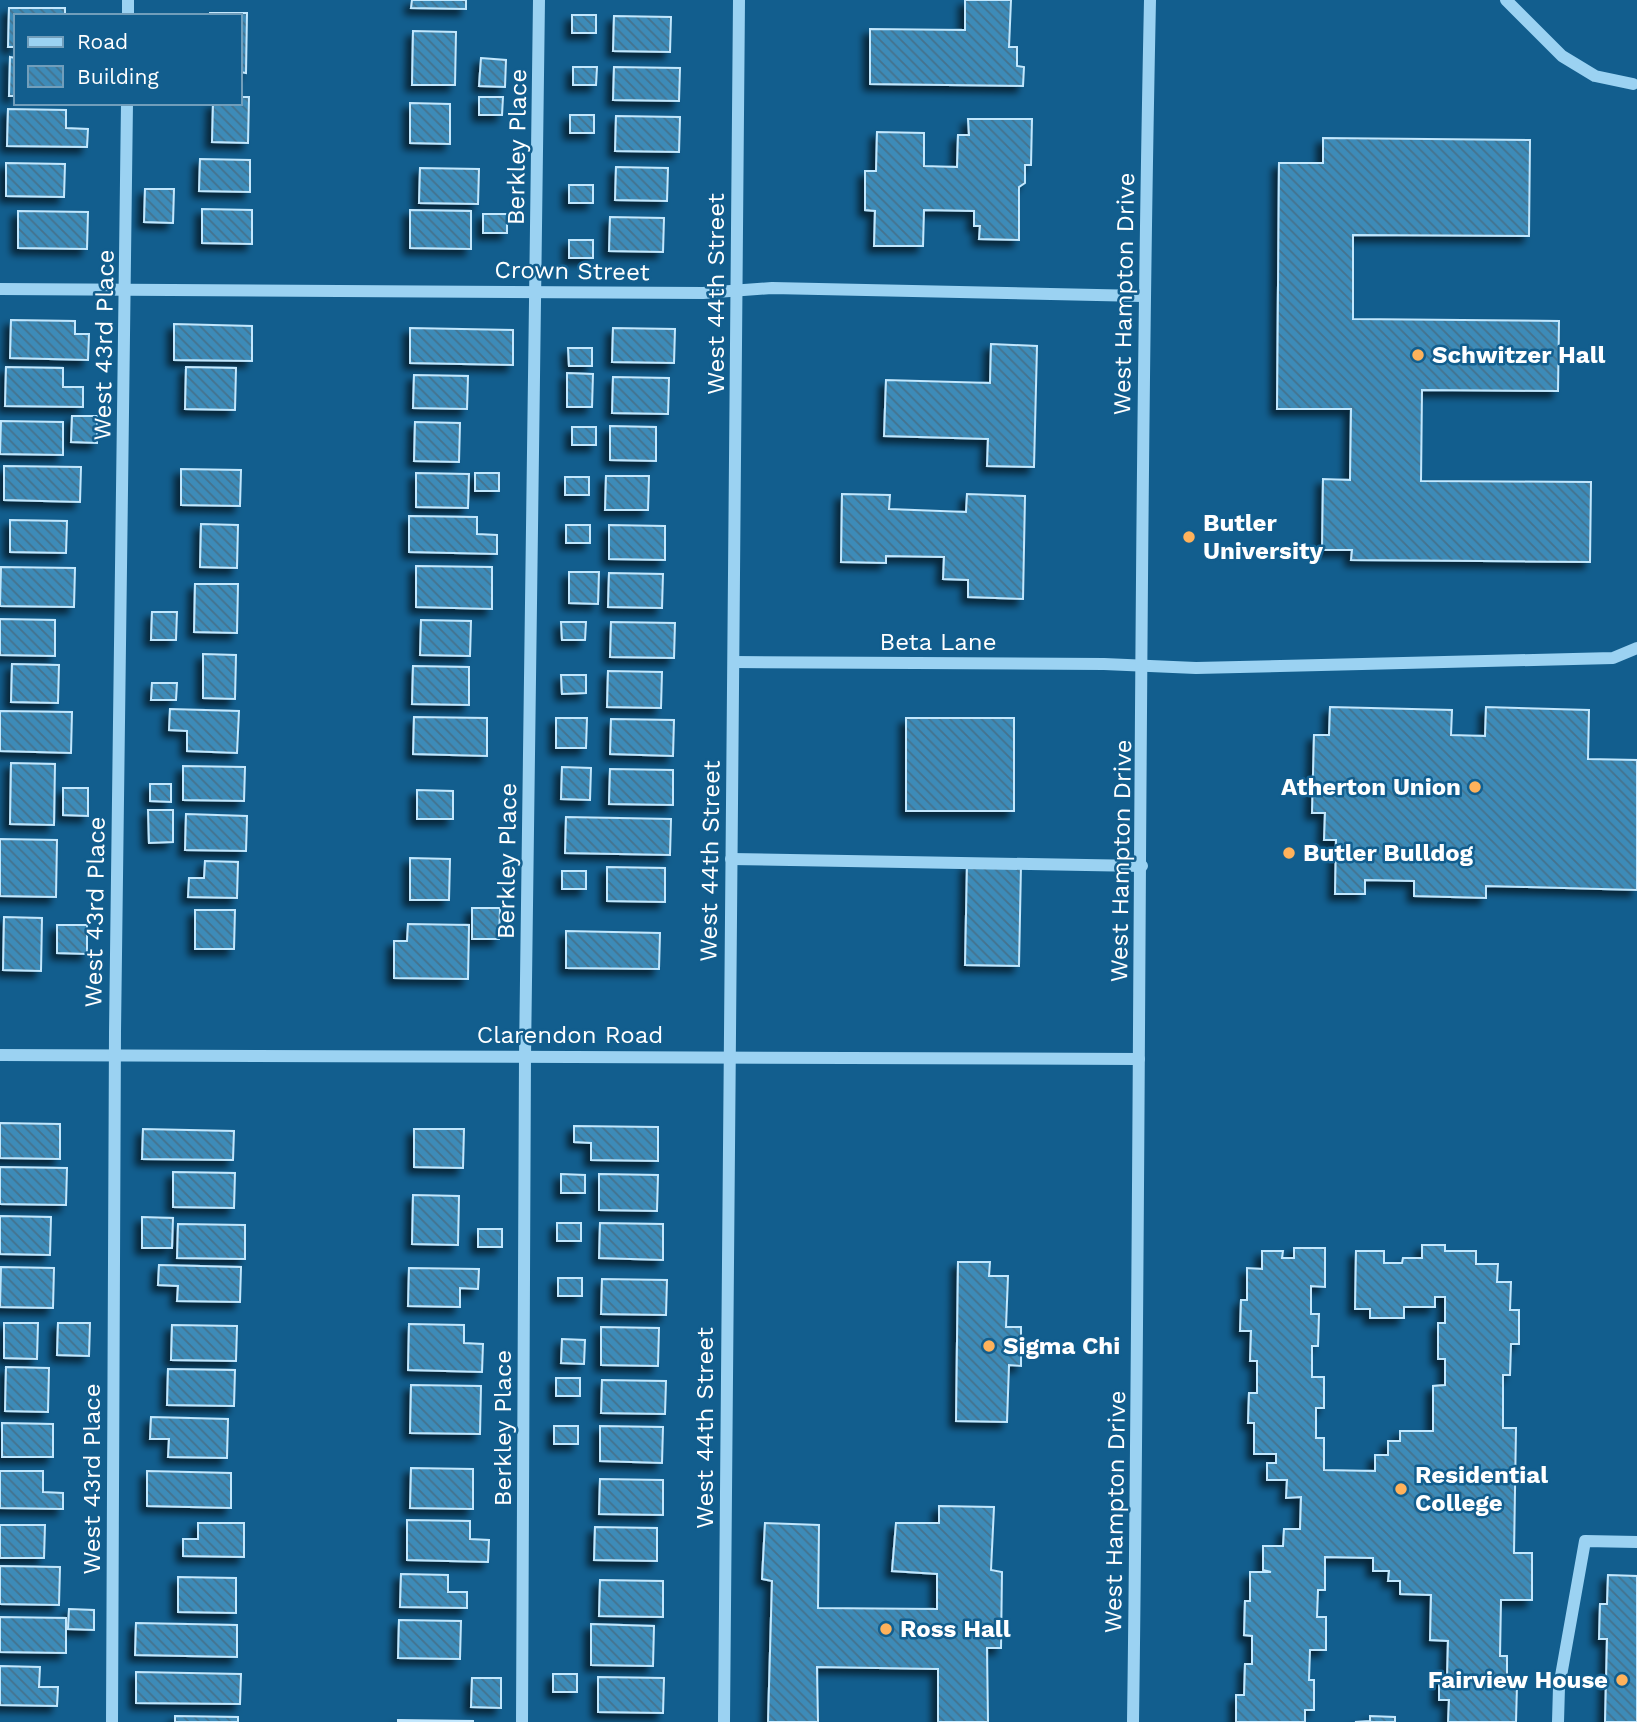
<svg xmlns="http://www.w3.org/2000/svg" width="1637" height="1722" font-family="'Work Sans',sans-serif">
<defs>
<pattern id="building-back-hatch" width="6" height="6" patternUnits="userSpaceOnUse" patternTransform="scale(1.75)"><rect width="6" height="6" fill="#3e8bb8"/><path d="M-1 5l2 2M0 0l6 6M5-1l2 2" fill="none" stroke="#44728d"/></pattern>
<filter id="shadow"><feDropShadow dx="-6" dy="6" stdDeviation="3.5" flood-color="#0009"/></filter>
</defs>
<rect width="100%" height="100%" fill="#125e8e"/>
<g fill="url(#building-back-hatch)" stroke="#c2e7fd" stroke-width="2" filter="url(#shadow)">
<path d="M412 0H466V9L411 8Z"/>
<path d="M965 0H1011L1009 47H1017V66L1024 67 1023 86 870 84V29L965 30Z"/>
<path d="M9 8H65V16H16V47H8Z"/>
<path d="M210 13H247L246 73 240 72V16H210Z"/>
<rect x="572" y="15" width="24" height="18"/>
<path d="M614 16 671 17 670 52 613 51Z"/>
<path d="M413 31 456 32 455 85H412Z"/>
<path d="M10 57 16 58V96H9Z"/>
<path d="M481 58 506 60 505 87 479 86Z"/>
<path d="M573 67H597L596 85H573Z"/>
<path d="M614 67 680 68 679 101 613 100Z"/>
<path d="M240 97H249L248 143 212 142 213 103H240Z"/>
<path d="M479 97H503L502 115H479Z"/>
<path d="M410 103 450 104V144L410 143Z"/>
<path d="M8 109 66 110V128L88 129 87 147 7 146Z"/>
<rect x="570" y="115" width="24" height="18"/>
<path d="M616 116 680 117 679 152 615 151Z"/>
<path d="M968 119H1032L1031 165H1025V183L1019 187V240L979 239 980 226H974V211L924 210 923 246H874L875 211 865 210V171H876L877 132 924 133V166L957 167 958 135H969Z"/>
<path d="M1323 138 1530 140 1529 236 1353 235V319L1559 321 1558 391 1422 390 1421 481 1591 482 1590 562 1351 560 1352 550H1322L1323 479 1350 480 1351 409H1277L1279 163H1323Z"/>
<path d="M200 159 250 160V192L199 191Z"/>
<path d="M6 163 65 164 64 197 6 196Z"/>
<path d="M616 167 668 168 667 201 615 200Z"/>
<path d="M420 168 479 169 478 204 419 203Z"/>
<rect x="569" y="185" width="24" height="18"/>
<path d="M145 189H174L173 223 144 222Z"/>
<path d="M202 209 252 210V244L202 243Z"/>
<path d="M410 210 471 211V249L410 248Z"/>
<path d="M18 211 88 212 87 249 18 248Z"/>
<rect x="483" y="214" width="24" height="19"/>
<path d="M610 217 664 218 663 252 609 251Z"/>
<rect x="569" y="240" width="24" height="18"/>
<path d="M11 320 75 321V334H89L88 360 10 358Z"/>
<path d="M174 324 252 326V361L174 360Z"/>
<path d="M410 328 513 330V365L410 363Z"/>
<path d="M613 328 675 329 674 363 612 362Z"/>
<path d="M991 344 1037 346 1034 467 987 466 988 439 884 436 886 380 990 383Z"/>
<path d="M568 348H592V366H569Z"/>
<path d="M6 367 63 368V387H83V407L5 406Z"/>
<path d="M186 367 236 368 235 410 185 409Z"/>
<path d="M567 373 593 374 592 407H567Z"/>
<path d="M414 375 468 376 467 409 413 408Z"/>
<path d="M613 377 669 378 668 414 612 413Z"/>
<path d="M72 416H97V443L71 442Z"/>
<path d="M1 421 63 422V455L0 454Z"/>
<path d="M415 422 460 423 459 462 414 461Z"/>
<path d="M610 426 656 427V461L610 460Z"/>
<rect x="572" y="427" width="24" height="18"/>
<path d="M4 466 81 467 80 502 4 500Z"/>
<path d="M181 469 241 470 240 506 181 505Z"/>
<path d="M416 473 469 474 468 508 416 507Z"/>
<rect x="475" y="473" width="24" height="18"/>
<path d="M606 476H649L648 510H605Z"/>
<rect x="565" y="477" width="24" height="18"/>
<path d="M842 494 890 495 889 509 966 512 967 494 1025 496 1023 599 968 597V580L943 579 944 557 886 556V563L841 562Z"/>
<path d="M409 516 477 517V534L497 535V554L409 552Z"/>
<path d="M10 520 67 521 66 553 10 552Z"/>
<path d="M201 524 238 525 237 568 200 567Z"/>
<rect x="566" y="525" width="24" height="18"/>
<path d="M609 525 665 526V560L609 559Z"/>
<path d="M416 566 492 567V609L416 607Z"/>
<path d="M1 567 75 568 74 607 0 606Z"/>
<path d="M569 572H599L598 604 569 603Z"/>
<path d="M609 573 663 574 662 608 608 607Z"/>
<path d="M195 584H238L237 633 194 632Z"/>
<path d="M152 612H177L176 640H151Z"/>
<path d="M0 619 55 620V656L0 655Z"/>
<path d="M421 620 471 621 470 656 420 655Z"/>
<path d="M561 622H586L585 640H562Z"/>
<path d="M611 622 675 623 674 658 610 657Z"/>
<path d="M203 654 236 655 235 699 203 698Z"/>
<path d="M12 664 59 665 58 703 11 702Z"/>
<path d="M413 666 469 667V705L412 704Z"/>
<path d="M608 671 662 672 661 708 607 707Z"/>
<path d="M561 675H586V693L562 694Z"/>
<path d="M152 683H177L176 700H151Z"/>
<path d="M1330 707 1452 710 1451 735 1485 736 1486 707 1589 710 1588 759 1637 760V890L1486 886V898L1414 896V881L1365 880V894H1335L1336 840H1324L1325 813H1312L1314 735H1329Z"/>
<path d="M170 709 239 711 237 753 187 751V731L169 730Z"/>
<path d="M0 711 72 712 71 753 0 751Z"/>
<path d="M414 717 487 718V756L413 754Z"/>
<path d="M556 718H587L586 748H556Z"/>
<rect x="906" y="718" width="108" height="93"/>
<path d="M611 719 674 720 673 756 610 754Z"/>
<path d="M11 763 55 764 54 825 10 824Z"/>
<path d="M183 766 245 767 244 801 183 800Z"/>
<path d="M562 767 591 768 590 800 561 799Z"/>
<path d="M610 769 673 770V805L609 804Z"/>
<path d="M150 784H171V802L150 801Z"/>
<path d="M63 788H88V816L63 815Z"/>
<path d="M417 790 453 791V819H417Z"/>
<path d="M148 810H173V842L149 843Z"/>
<path d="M186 814 247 816 246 851 185 850Z"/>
<path d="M566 817 671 819 670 855 565 853Z"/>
<path d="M0 839 57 840 56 897 0 896Z"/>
<path d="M410 858 450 859 449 900H410Z"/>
<path d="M205 861 238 862 237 898 188 897 189 878H204Z"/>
<path d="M967 864 1021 865 1019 966 965 965Z"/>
<path d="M607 867 665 868V902L607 901Z"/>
<rect x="562" y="871" width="24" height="18"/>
<path d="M472 908H500L499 939H472Z"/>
<path d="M195 910H235L234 949H195Z"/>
<path d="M4 917 42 918 41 971 3 970Z"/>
<path d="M408 924 469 925 468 979 394 978V941H407Z"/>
<path d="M57 925H87V954L57 953Z"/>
<path d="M566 931 660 933 659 969 566 968Z"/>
<path d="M0 1123 60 1124V1159L0 1158Z"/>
<path d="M574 1126 658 1127V1161L591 1160V1143L574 1142Z"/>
<path d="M143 1129 234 1131 233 1160 142 1159Z"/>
<path d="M414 1129H464L463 1168 414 1167Z"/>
<path d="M0 1167 67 1168 66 1205 0 1204Z"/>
<path d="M173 1172 235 1173 234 1208 173 1207Z"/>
<path d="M561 1174 585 1175V1193H561Z"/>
<path d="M599 1174 658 1175 657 1211 599 1210Z"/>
<path d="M413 1195 459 1196 458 1245 412 1244Z"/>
<path d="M0 1216 51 1217 50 1255 0 1254Z"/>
<path d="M142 1217 173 1218 172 1248H142Z"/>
<rect x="557" y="1223" width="24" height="18"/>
<path d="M600 1223 663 1224V1260L599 1258Z"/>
<path d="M178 1224 245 1225V1259L177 1258Z"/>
<rect x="478" y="1229" width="24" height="18"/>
<path d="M1422 1245H1445V1251H1476V1264H1498L1497 1282H1511L1510 1310H1519V1344H1511L1510 1375H1503V1428H1516L1514 1553H1532V1600H1501L1500 1656H1507V1685H1517L1516 1722H1448L1449 1700H1439V1676L1447 1677 1448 1641 1430 1640 1431 1595 1400 1594V1581H1388L1389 1571H1373V1558L1325 1557V1590H1318L1317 1617H1326V1650H1310L1309 1680H1314V1710H1305V1722H1236V1695H1244L1245 1664H1252V1636L1244 1635 1245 1601H1250V1572H1271L1263 1570V1546H1283L1284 1529H1300L1301 1497 1286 1498 1287 1480H1267V1463H1276V1454H1254V1423H1248L1249 1393H1257V1361H1250L1251 1331H1240L1241 1300H1247V1268L1262 1269V1251H1283L1282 1258H1294V1248H1325V1287L1311 1286V1314H1319L1318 1346H1312V1377H1324V1408H1316V1438H1324V1470L1375 1471V1455H1388V1441H1400V1431H1433V1386L1445 1385V1359H1438V1323H1445V1297H1435V1307H1404V1318H1370V1309H1355L1356 1251H1384V1263H1402L1403 1258H1422Z"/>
<path d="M958 1262H990L989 1276H1008L1006 1327H1021V1366L1009 1365 1007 1422 956 1421Z"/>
<path d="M159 1265 241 1267 240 1302 177 1301 178 1286 158 1285Z"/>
<path d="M1 1267 54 1268 53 1308 0 1307Z"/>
<path d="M409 1268 479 1269 478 1289 460 1288V1307L408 1306Z"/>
<rect x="558" y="1278" width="24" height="18"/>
<path d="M602 1279 667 1280 666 1315 601 1314Z"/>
<path d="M4 1323H38L37 1359 4 1358Z"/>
<path d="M58 1323H90L89 1356 57 1355Z"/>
<path d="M409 1324 464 1325V1343L483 1344 482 1372 408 1370Z"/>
<path d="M172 1325 237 1326 236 1361 171 1360Z"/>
<path d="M601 1327 659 1328 658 1366 601 1365Z"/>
<path d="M562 1339 585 1340 584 1364 561 1363Z"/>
<path d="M6 1367 49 1368 48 1412 5 1411Z"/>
<path d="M168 1369 235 1370 234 1406 167 1405Z"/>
<rect x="556" y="1378" width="24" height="18"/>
<path d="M602 1380 666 1381 665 1414 601 1413Z"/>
<path d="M411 1385 481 1386 480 1434 410 1433Z"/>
<path d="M151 1417 228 1419 227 1458 168 1457 169 1439H150Z"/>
<path d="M2 1423 53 1424V1457H2Z"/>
<rect x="554" y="1426" width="24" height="18"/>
<path d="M600 1426 663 1427 662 1463 600 1461Z"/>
<path d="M411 1468 473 1469V1509L410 1508Z"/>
<path d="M0 1471H43V1492L63 1493V1509L0 1508Z"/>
<path d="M147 1471 231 1473V1508L147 1506Z"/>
<path d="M600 1479 663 1480V1515L599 1514Z"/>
<path d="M939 1506 994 1507 991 1570 1002 1572 1001 1648H987L988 1722H938V1669L817 1667 818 1722H768L772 1581 762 1579 765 1523 819 1525 818 1608 937 1609V1574L892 1571 896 1523H939Z"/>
<path d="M407 1520 470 1521V1539L489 1540 488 1562 407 1560Z"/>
<path d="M198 1523H244V1557L183 1556V1539H198Z"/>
<path d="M0 1525H45L44 1558H0Z"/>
<path d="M595 1527 657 1528V1561L594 1560Z"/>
<path d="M0 1566 60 1567 59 1605 0 1604Z"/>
<path d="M401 1574 448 1575V1592H467V1608L400 1607Z"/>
<path d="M1608 1575 1637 1576V1722H1605L1607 1639H1599L1600 1604H1607Z"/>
<path d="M178 1577 236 1578V1613L178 1612Z"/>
<path d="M600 1580 663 1581V1617L599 1616Z"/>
<path d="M69 1609 94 1610V1630L68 1629Z"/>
<path d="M0 1617 66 1618V1653L0 1652Z"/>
<path d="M399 1620 461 1621 460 1659 398 1658Z"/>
<path d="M136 1623 237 1625V1657L135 1655Z"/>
<path d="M591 1624 654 1626 653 1666 591 1665Z"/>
<path d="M0 1666 40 1667 39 1687H58L57 1706 0 1705Z"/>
<path d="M136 1672 241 1674 240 1704 136 1703Z"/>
<rect x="553" y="1674" width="24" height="18"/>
<path d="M598 1677 664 1678 663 1713 598 1712Z"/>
<path d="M472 1678H501V1708L471 1707Z"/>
<path d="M175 1716 238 1717V1722H175Z"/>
<path d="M1370 1716 1395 1717V1722H1355L1370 1721Z"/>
<path d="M398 1720 473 1721V1722H398Z"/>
</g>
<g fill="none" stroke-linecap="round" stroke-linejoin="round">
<g stroke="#9bd2f2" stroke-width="12">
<path d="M1506 0 1562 56 1595 76 1633 84"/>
<path d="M128 16V0"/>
<path d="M0 289 703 293 772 288 1143 296"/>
<path d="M734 662 1104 664 1196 668 1613 658 1637 648"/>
<path d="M731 859 1142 866"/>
<path d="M0 1055 1139 1059"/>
<path d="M112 1722 115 1032 127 103"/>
<path d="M522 1722 525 1056 539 0"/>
<path d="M724 1722 739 0"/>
<path d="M1133 1722C1141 1148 1138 574 1150 0"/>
<path d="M1558 1722 1559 1687 1585 1541 1637 1542"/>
</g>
</g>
<g fill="#ffb25b" stroke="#125e8e" stroke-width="2.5">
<circle cx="1418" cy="355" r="7"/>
<circle cx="1189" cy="537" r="7"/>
<circle cx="1475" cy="787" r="7"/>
<circle cx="1289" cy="853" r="7"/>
<circle cx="989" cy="1346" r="7"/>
<circle cx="1401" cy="1489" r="7"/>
<circle cx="886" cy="1629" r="7"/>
<circle cx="1622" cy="1680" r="7"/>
</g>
<g text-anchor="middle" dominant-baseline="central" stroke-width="5" stroke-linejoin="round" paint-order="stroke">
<g font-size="24" fill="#fff" stroke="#125e8e">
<text transform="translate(517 147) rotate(-89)">Berkley Place</text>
<text transform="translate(572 271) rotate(1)">Crown Street</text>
<text transform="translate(716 294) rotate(-90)">West 44th Street</text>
<text transform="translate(1124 294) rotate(-89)">West Hampton Drive</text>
<text transform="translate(104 345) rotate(-89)">West 43rd Place</text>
<text x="938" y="642">Beta Lane</text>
<text transform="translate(507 861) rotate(-89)">Berkley Place</text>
<text transform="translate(710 861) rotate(-89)">West 44th Street</text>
<text transform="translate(1121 861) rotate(-89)">West Hampton Drive</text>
<text transform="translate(95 912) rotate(-89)">West 43rd Place</text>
<text x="570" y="1035">Clarendon Road</text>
<text transform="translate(503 1428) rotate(-90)">Berkley Place</text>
<text transform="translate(705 1428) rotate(-90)">West 44th Street</text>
<text transform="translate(92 1479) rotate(-90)">West 43rd Place</text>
<text transform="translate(1115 1512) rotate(-89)">West Hampton Drive</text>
</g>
<g font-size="24" font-weight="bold" fill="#fff" stroke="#125e8e" text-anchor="start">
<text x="1432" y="355">Schwitzer Hall</text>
<text x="1203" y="523">Butler<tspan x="1203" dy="28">University</tspan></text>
<text x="1461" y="787" text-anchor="end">Atherton Union</text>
<text x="1303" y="853">Butler Bulldog</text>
<text x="1003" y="1346">Sigma Chi</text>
<text x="1415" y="1475">Residential<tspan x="1415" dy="28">College</tspan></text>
<text x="900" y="1629">Ross Hall</text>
<text x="1608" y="1680" text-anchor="end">Fairview House</text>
</g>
</g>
<rect x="14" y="14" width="228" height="91" fill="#125e8e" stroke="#719ebb" stroke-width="2"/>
<rect x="28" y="37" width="35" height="10" fill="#9bd2f2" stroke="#719ebb" stroke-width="2"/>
<text x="77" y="49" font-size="21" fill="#ffffff">Road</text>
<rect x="28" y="66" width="35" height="21" fill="url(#building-back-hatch)" stroke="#719ebb" stroke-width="2"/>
<text x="77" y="84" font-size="21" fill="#ffffff">Building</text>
</svg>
